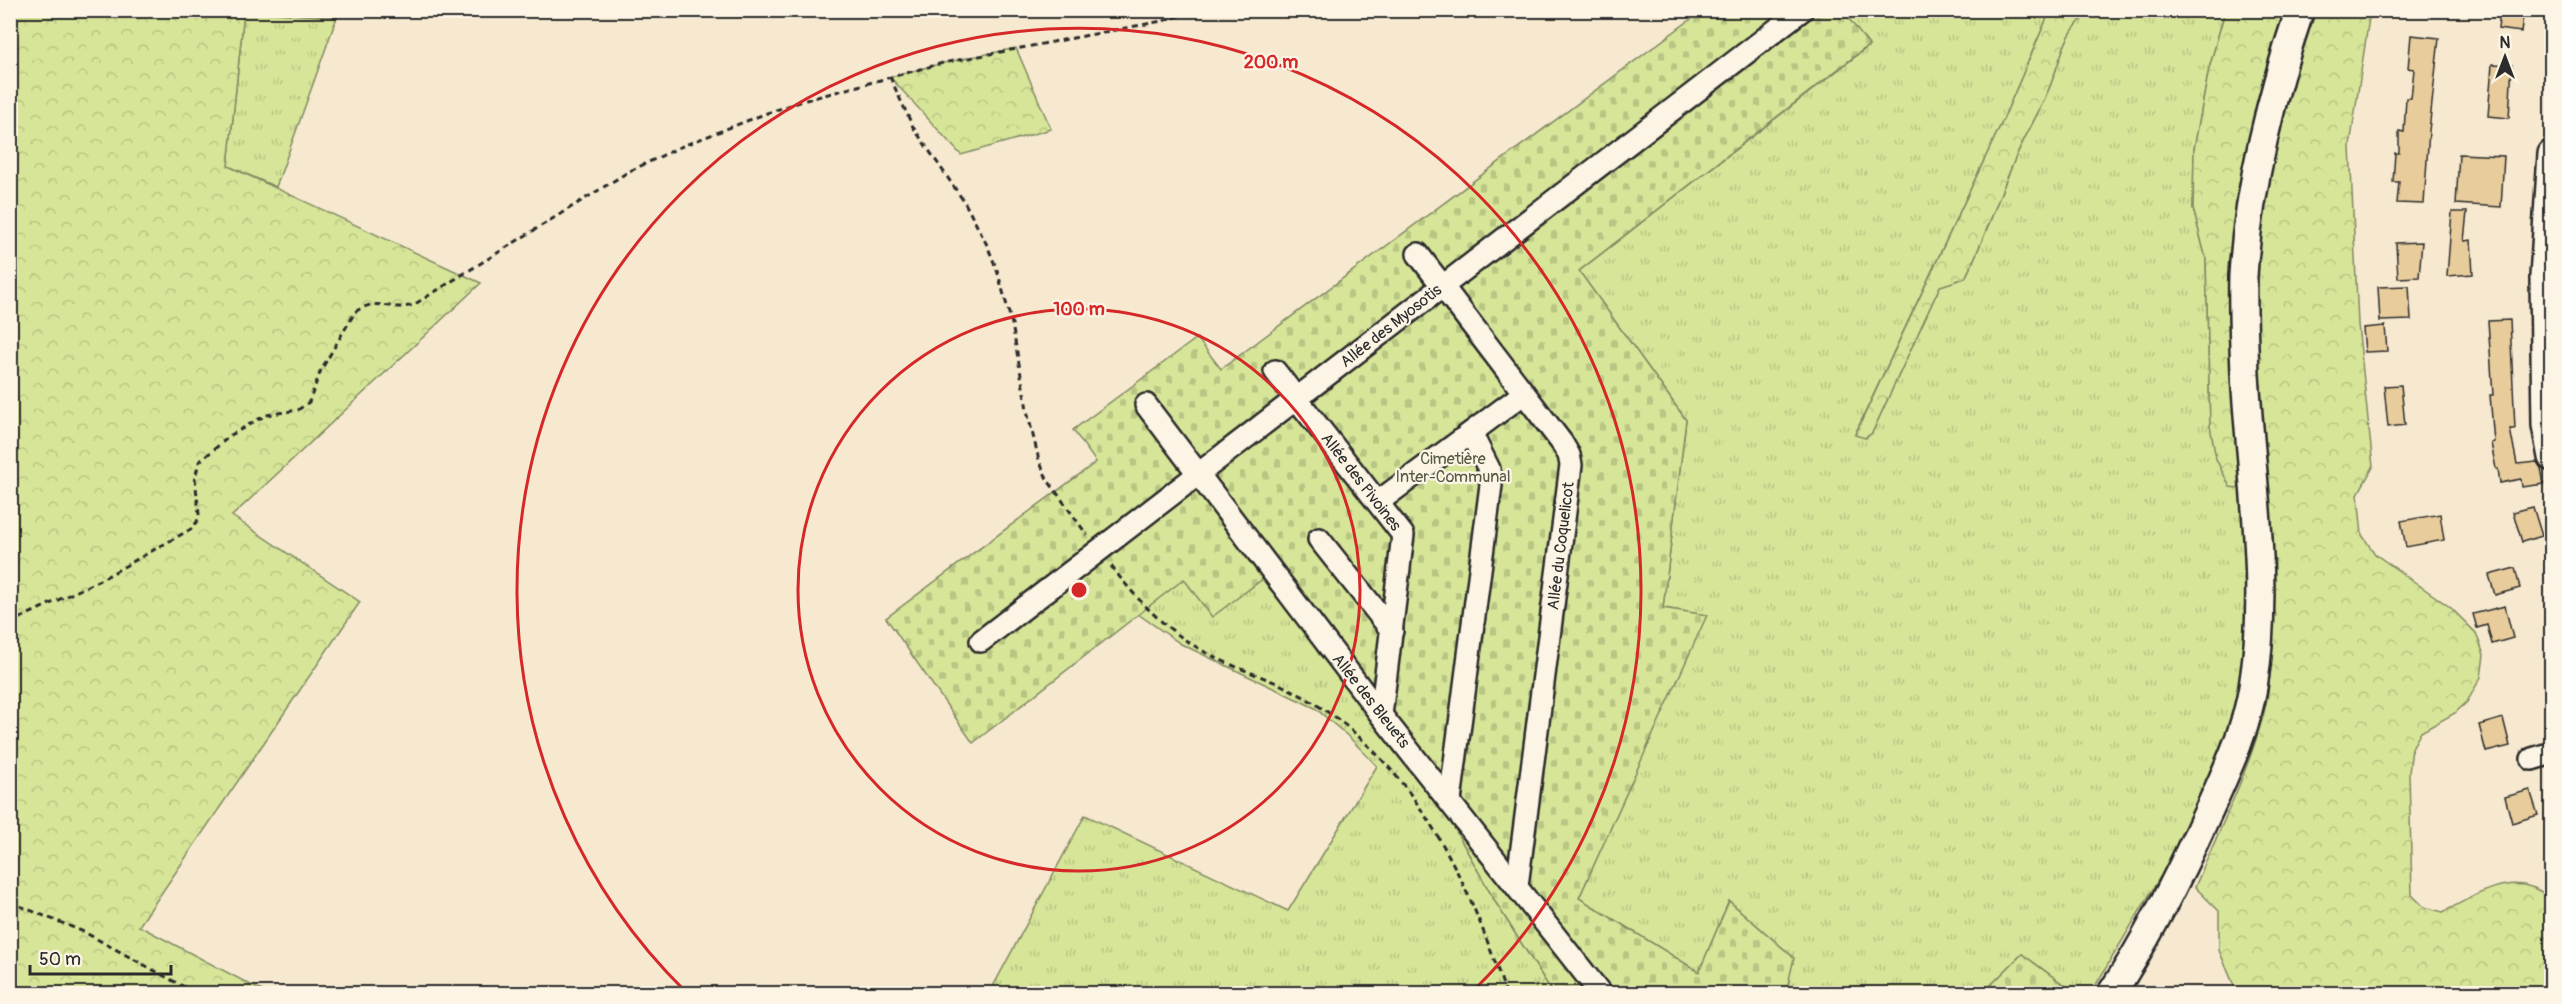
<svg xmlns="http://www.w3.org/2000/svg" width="2562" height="1004" font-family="Pangolin,sans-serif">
<defs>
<pattern id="grass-tufts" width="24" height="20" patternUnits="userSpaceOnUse" patternTransform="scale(1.5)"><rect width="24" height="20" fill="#d6e598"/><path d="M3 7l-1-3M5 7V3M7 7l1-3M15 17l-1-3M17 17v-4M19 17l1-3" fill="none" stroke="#b8c583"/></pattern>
<pattern id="forest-crowns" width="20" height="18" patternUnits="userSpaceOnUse" patternTransform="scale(1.5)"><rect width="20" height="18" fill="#d6e598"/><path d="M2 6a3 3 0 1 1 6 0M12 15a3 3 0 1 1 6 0" fill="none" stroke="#b8c583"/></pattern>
<pattern id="cemetery-stones" width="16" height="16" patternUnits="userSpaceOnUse" patternTransform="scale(1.5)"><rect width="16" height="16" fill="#d6e598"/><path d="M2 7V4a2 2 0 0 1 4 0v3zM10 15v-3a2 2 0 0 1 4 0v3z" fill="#b8c583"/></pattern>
</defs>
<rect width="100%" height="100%" fill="#f6e9cf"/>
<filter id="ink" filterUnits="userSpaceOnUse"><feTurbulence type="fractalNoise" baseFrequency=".0167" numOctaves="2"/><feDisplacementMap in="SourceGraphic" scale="12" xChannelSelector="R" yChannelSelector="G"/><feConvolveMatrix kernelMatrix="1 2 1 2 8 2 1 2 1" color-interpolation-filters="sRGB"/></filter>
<g filter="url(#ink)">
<g fill="url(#grass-tufts)" stroke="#808862" stroke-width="1.5">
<path d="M244 11 337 17 276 187 228 166Z"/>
<path d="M1843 11H2050L2003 120 1855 434 1866 438 1872 433 1940 286 1965 278C1986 237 1999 194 2018 152 2028 130 2041 109 2050 86 2063 54 2062 35 2090 11H2225L2209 69 2194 149 2193 208 2206 259 2210 426 2243 489 2251 641 2229 737 2166 878 2160 877 2091 993H2075L2022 954 1983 993H1786L1793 957 1729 901 1699 972 1579 898 1706 615 1663 608 1686 420 1579 271 1869 46Z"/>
<path d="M1264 578 1447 815 1496 903 1553 993 989 994 1085 815 1288 911 1377 766 1350 738 1315 708 1181 644 1138 614 1184 579 1212 616Z"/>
</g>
<g fill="url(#forest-crowns)" stroke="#808862" stroke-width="1.5">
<path d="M10 11H244L228 166 481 283 232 516 360 602 139 926 266 993H11Z"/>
<path d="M253 11H343L337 17Z"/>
<path d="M2050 11H2090C2062 36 2063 54 2050 86 2041 109 2028 130 2018 152 1999 194 1986 237 1965 278L1940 286 1872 433 1865 438 1855 435 2003 120Z"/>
<path d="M2225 11H2290L2259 112 2243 489 2230 487 2216 459 2210 426 2206 259 2193 208 2194 149 2209 69Z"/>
<path d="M2310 11H2370L2350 146 2358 324 2373 467 2358 494 2362 535 2375 554 2450 607 2476 633 2484 655 2481 677 2467 702 2455 713 2421 732 2412 748 2409 773 2412 895 2424 907 2443 912C2479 894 2516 867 2551 899V993H2237L2219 950V911L2195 887C2218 832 2246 777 2262 720 2270 693 2271 665 2272 637L2259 393 2257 282 2261 232 2270 166Z"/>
<path d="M1016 48 1051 129 961 155 890 77 943 63Z"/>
</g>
<g fill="url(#cemetery-stones)" stroke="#808862" stroke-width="1.5">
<path d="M1702 11H1843L1869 45 1579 271 1686 420 1663 608 1707 615 1579 898 1699 972 1729 901 1794 958 1786 993H1553L1496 903 1447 815 1264 578 1212 617 1184 579 973 743 886 618 1096 462 1073 430 1197 338 1221 369Z"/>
<path d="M2022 954 2075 993H1983Z"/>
</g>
<g fill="#e8cc9c" stroke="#2b2b2b" stroke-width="1.5">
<path d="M2500 10H2524L2521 32 2498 29Z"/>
<path d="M2411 35 2439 38 2429 131 2424 204 2397 203 2399 182H2393L2395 153H2399V131L2404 132 2406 98H2411L2414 69 2408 68Z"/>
<path d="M2492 64 2512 65 2509 118 2488 116Z"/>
<path d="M2459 154 2504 156 2501 207 2456 204Z"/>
<path d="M2452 212H2467L2464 241 2471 240 2473 274 2447 276Z"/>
<path d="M2422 242 2419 277 2398 278 2396 243Z"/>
<path d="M2409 286 2411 320 2380 321 2378 287Z"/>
<path d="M2510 320 2515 429H2510L2517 464 2537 462 2541 468 2544 484 2522 487 2521 479 2500 483 2498 469H2496L2491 443 2494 442 2490 395H2493L2488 321Z"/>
<path d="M2385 326 2387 351 2365 352 2363 328Z"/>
<path d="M2401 385 2405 425 2388 427 2384 386Z"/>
<path d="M2533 507 2542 536 2522 542 2513 512Z"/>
<path d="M2440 514 2444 540 2406 547 2401 521Z"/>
<path d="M2515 568 2520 588 2495 595 2489 575Z"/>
<path d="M2505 606 2513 638 2492 644 2487 625 2477 628 2473 614Z"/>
<path d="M2503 718 2510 746 2486 752 2479 725Z"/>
<path d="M2530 790 2538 815 2512 823 2505 797Z"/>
</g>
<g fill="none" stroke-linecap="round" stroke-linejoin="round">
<defs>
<g id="minor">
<path d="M1418 254 1562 443 1569 455 1571 465 1517 886"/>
<path d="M1275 371 1403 535 1381 715"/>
<path d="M1146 405 1381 715 1601 994"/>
<path d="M1378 502 1523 394"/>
<path d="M1319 539 1392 631"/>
<path d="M981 641C1255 432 1528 221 1802 10"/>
<path d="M2532 759 2552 753"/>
<path d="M1450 801 1491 485 1489 469 1471 433"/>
</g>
<g id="major">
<path d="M2552 154 2544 277 2546 425 2552 457"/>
<path d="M2111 994C2149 937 2180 874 2208 812 2226 772 2246 731 2253 687 2270 584 2251 478 2245 374 2244 342 2242 309 2243 276 2248 190 2272 92 2300 10"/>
</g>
</defs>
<use href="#minor" stroke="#2b2b2b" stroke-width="26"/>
<use href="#major" stroke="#2b2b2b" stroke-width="32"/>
<g stroke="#2b2b2b" stroke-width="3" stroke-dasharray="6 4.5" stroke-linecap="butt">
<path d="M890 77 913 127 965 203 987 245 997 270 1012 324 1028 415 1039 460 1047 479 1087 535"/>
<path d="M1111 566C1146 611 1179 643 1232 665 1253 674 1275 681 1295 692 1410 753 1467 876 1506 994"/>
<path d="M10 623 102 579 191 529 197 522 199 514 195 478 199 462 231 435 266 415 298 410 309 402 321 370 355 312C379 295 391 314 415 304L628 172 680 147 767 113 806 100 943 63 1162 21 1200 10"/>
<path d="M10 902 84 932 197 994"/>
</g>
<use href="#minor" stroke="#fcf5e5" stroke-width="21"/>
<use href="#major" stroke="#fcf5e5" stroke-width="27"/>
</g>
</g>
<g fill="none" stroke="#d62828" stroke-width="3">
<circle cx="1079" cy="590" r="281"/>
<path d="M685 991A562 562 0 1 1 1473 991"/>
</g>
<g text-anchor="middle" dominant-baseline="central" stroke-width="4.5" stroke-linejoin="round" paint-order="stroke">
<g font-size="16" fill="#2b2b2b" stroke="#fcf5e5">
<text transform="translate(1391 326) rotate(-38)">Allée des Myosotis</text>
<text transform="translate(1361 482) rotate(52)">Allée des Pivoines</text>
<text transform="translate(1561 546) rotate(-83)">Allée du Coquelicot</text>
<text transform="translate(1371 701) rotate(52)">Allée des Bleuets</text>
</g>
<g font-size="16" fill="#565a46" stroke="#fcf5e5">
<text x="1453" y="459">Cimetière<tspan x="1453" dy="18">Inter-Communal</tspan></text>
</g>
</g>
<circle cx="1079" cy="590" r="9" fill="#d62828" stroke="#fcf5e5" stroke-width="3"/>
<g font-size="18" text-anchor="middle" font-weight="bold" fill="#d62828" stroke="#fcf5e5" stroke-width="4.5" stroke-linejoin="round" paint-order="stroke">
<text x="1271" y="68">200 m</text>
<text x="1079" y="315">100 m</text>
</g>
<rect width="2562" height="1004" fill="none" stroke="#fcf5e5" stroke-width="36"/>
<rect x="18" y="18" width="2526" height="968" fill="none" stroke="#2b2b2b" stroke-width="2" filter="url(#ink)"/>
<g transform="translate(2505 57)" stroke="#fcf5e5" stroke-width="4.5" paint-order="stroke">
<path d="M0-4.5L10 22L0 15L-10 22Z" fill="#2b2b2b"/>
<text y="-9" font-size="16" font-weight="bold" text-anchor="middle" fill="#2b2b2b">N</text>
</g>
<path d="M30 965v9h141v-9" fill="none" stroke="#2b2b2b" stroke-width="3"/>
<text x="39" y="965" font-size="18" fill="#2b2b2b" stroke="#fcf5e5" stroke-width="4.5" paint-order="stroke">50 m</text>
</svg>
